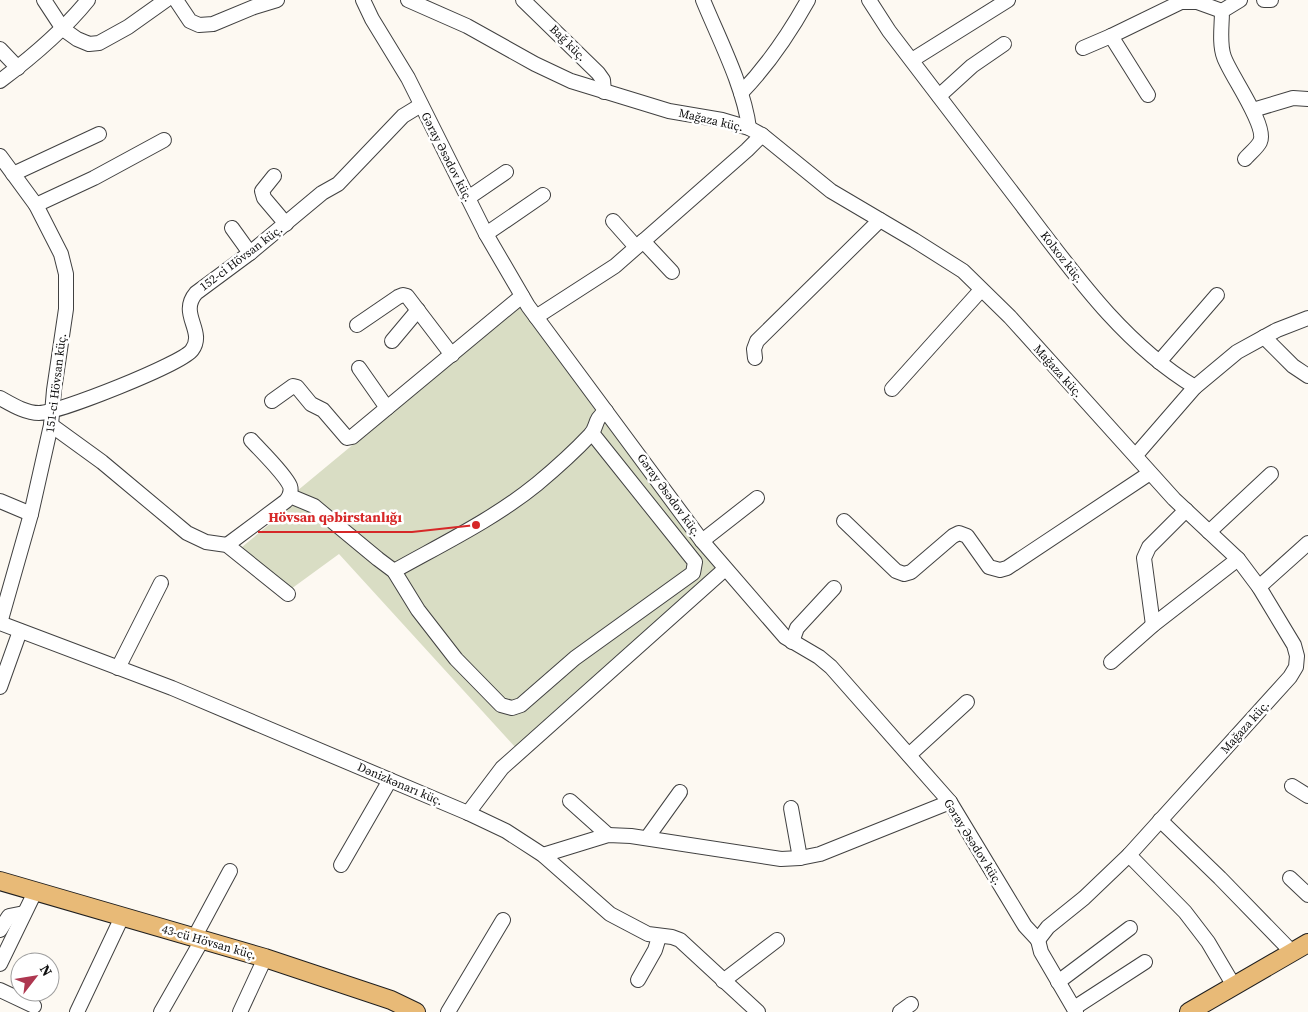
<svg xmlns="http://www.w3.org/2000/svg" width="1308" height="1012" font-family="'Source Serif 4',serif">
<rect width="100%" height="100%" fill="#fdf9f2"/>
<path fill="#d9ddc4" d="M519 307 717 569 515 747 339 554 291 589 242 547 295 503 297 491Z"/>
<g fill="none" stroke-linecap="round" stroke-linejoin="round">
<defs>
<g id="minor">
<path d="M44 0 63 29 77 39 89 44 99 43 128 27 166 0"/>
<path d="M176 0 190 21 199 25 213 24 254 7 277 0"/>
<path d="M363 0 372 19 408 78 486 234 528 306 702 541 785 637 819 657 831 667 950 802 1025 926 1038 940"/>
<path d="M408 0 467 26 535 64 571 81 669 111 722 120 749 128 762 135 831 191 914 240 963 271 1010 317 1174 499 1238 559 1259 587 1294 645 1297 656 1296 667 1290 677 1129 855 1084 898 1048 927 1038 940"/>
<path d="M523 0 598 73 603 80 604 92"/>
<path d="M703 0C719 39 744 87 749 128"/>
<path d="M869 0 889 31C933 89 977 146 1021 204 1072 271 1122 343 1195 387L1237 352 1277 330 1308 318"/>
<path d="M1240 0 1222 11C1222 25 1219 44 1224 57 1230 75 1268 126 1260 142 1257 148 1249 154 1245 159"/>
<path d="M1264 0H1271"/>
<path d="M1111 36 1148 95"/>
<path d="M1083 48 1111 36 1181 2H1197L1222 11"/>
<path d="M0 49 18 68"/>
<path d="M912 60 1008 0"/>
<path d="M0 81C32 57 63 31 88 0"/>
<path d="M741 93C768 65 789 34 808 0"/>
<path d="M939 96 972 66 1004 44"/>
<path d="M1253 110 1293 98 1308 99"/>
<path d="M0 156 36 205 61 254 66 274V309L54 390 51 425 31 514 0 623"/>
<path d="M13 174 99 134"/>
<path d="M274 176 262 191 264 198 286 224"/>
<path d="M468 198 506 172"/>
<path d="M36 205 94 178 164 140"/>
<path d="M613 221 636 247"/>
<path d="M232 228 250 253"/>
<path d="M486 234 543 195"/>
<path d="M643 241 672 272"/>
<path d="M536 317 615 266 747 150 762 135"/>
<path d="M357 325 398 297 403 295 407 296 452 355"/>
<path d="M1264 337 1293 366 1308 376"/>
<path d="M392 341 418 310"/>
<path d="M755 358 754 349 757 341 880 220"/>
<path d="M1159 362 1217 295"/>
<path d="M359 368 387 408"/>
<path d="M892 389 981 290"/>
<path d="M0 398C11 404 25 413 39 413 58 413 182 364 192 350 206 331 178 314 196 293L250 253 322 193 338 184 403 116 421 105"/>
<path d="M272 401 293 386 297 387 311 404 323 410 347 438 352 437 522 296"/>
<path d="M51 425 102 462 187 533 206 542 227 545 288 594"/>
<path d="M1136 455 1195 387"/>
<path d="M290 496 314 506 378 559 394 571 418 610 456 659 501 705 512 708 521 705 575 658 693 573 695 562 592 433"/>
<path d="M0 501 31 514"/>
<path d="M844 521 896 571 904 574 911 572 953 536 959 533 967 536 989 567 1000 570 1007 568 1150 473"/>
<path d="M1209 532 1271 474"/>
<path d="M702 541 757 498"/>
<path d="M227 545 286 501C289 497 292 492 290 486 285 474 261 451 251 440"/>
<path d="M394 571C442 544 494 519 537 484 555 469 574 452 590 435 598 427 593 420 606 411"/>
<path d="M1259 587 1308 543"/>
<path d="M0 623 172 688 468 813 506 831 543 855 610 914 648 934 672 937 680 940 758 1012"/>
<path d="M1153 625 1144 558 1149 547 1186 510"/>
<path d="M792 642 797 628 834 588"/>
<path d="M1111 662 1153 625 1238 559"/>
<path d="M118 668 161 583"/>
<path d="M0 687 20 631"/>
<path d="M909 755 967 702"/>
<path d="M1292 786 1308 796"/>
<path d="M570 801 608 835"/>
<path d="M791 808 800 858"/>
<path d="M468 813 502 768 725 569"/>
<path d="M1160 820 1220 878 1291 951"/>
<path d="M647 838 680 792"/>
<path d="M543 855 608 835 631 836 781 859 800 858 820 854 950 802"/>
<path d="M1129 855 1185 912 1208 942 1234 986"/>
<path d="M341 865 390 780"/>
<path d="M1290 878 1308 895"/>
<path d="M0 930 9 916 24 913"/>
<path d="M194 938 230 871"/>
<path d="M1038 940 1041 952 1076 1012"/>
<path d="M0 964 35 892"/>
<path d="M638 980 655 950 659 937"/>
<path d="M723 981 777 940"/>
<path d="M1058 982 1130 928"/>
<path d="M0 990 34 1006"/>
<path d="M1074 1008 1145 962"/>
<path d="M77 1012 122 917"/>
<path d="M161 1012 202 940"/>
<path d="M240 1012 265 958"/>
<path d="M448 1012 503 920"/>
<path d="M900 1012 911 1004"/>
</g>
<g id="major">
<path d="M0 881 265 958 391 1000 416 1012"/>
<path d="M1189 1012 1308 943"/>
</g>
</defs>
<use href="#minor" stroke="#414141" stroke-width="16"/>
<use href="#major" stroke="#1f1f1f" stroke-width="20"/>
<use href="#minor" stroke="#fff" stroke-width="14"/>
<use href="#major" stroke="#e8ba77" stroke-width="18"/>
</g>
<g text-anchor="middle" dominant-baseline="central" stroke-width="5" stroke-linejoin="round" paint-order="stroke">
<g font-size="12" fill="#0e0e0e" stroke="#fff">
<text transform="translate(568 43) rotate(45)">Bağ küç.</text>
<text transform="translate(711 120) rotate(13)">Mağaza küç.</text>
<text transform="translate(447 157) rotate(63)">Gəray Əsədov küç.</text>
<text transform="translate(1062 257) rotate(52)">Kolxoz küç.</text>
<text transform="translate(241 258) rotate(-37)">152-ci Hövsan küç.</text>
<text transform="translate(1058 371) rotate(48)">Mağaza küç.</text>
<text transform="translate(56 383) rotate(-83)">151-ci Hövsan küç.</text>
<text transform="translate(669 495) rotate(54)">Gəray Əsədov küç.</text>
<text transform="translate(1245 727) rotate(-48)">Mağaza küç.</text>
<text transform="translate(400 784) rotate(23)">Dənizkənarı küç.</text>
<text transform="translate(973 842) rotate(58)">Gəray Əsədov küç.</text>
<text transform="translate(209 942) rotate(16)">43-cü Hövsan küç.</text>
</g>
</g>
<path fill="none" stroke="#d62828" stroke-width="2" d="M476 525L412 532H258"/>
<circle fill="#d62828" stroke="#fff" stroke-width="2" cx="476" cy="525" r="5"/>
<g font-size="14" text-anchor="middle" font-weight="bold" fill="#d62828" stroke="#fff" stroke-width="5" stroke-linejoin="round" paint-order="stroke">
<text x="335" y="522">Hövsan qəbirstanlığı</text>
</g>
<g transform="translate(35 977) rotate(59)"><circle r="24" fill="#ffffff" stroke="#9f9f9f"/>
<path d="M0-4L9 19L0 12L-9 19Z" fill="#ae3750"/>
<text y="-8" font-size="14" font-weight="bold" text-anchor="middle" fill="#0e0e0e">N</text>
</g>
</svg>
